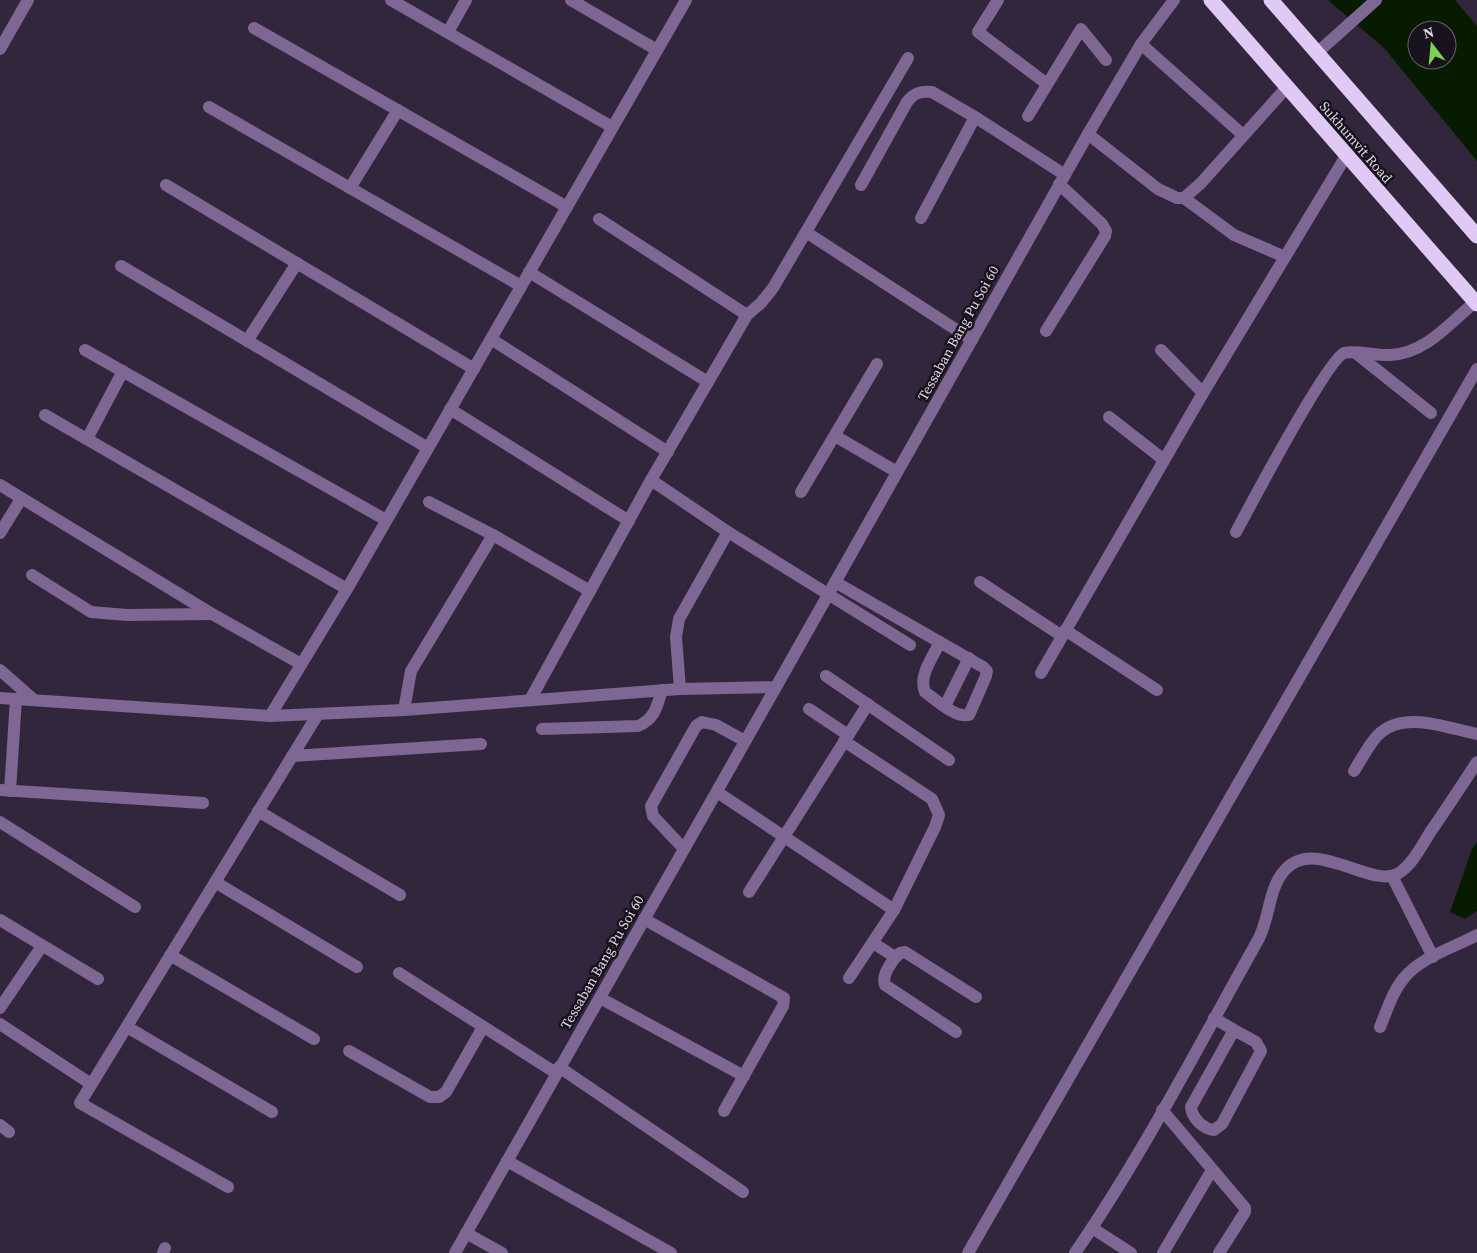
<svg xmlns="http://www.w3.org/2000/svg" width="1477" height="1253" font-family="'Source Serif 4',serif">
<rect width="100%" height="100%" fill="#32263d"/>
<g fill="#061b00" fill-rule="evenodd">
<path d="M1328 0H1455L1477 26V161L1384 48ZM1417 30H1447V60H1417Z"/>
<path d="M1477 842V911L1465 919 1450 912 1472 849Z"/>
</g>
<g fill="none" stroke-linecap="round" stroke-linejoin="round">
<g stroke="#7e6793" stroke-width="12">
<path d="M391 0 612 127"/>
<path d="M571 0 657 50"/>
<path d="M998 0 978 32 1047 84"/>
<path d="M254 28 567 207"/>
<path d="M448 32 466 0"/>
<path d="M1141 44 1243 135"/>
<path d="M0 49 28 0"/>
<path d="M1318 52 1376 0"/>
<path d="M209 107 521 286"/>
<path d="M1028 116 1081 29 1106 60"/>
<path d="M1088 134 1158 189 1177 198H1184L1201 183 1287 87"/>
<path d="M166 185 474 369"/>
<path d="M861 185 907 102C914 93 920 91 932 92L975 117 1065 175"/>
<path d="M350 188 398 110"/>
<path d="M1184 198 1234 235 1285 257"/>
<path d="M921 218 975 117"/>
<path d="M599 219 747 315"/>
<path d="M812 236 972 340"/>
<path d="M121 266 428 448"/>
<path d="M529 272 708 382"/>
<path d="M1046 331 1105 236 1106 231 1102 224 1059 184"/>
<path d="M491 339 668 452"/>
<path d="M247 341 297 263"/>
<path d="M85 350 386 520"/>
<path d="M1161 350 1203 393"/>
<path d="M1357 354 1431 413"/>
<path d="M450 409 629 521"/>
<path d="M45 415 347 589"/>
<path d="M1109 417 1164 460"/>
<path d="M835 436 897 472"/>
<path d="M87 439 123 371"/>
<path d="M651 480 728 532 910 645"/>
<path d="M0 485 212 614 301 664"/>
<path d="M801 492 877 364"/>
<path d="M429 502 493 535 590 591"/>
<path d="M1236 532C1250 506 1327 360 1344 353 1355 350 1378 356 1390 355 1425 354 1450 323 1475 302"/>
<path d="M0 533 21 499"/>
<path d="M32 575 91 612 127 615 212 614"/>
<path d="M835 582 983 667 987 671 986 676 969 715C955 718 936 700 925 692 918 676 933 657 940 642"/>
<path d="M980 582 1062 636"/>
<path d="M1065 630 1157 690"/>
<path d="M0 670 34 700"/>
<path d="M1041 673 1203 393 1346 156"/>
<path d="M826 676 949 760"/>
<path d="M680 689 676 637 679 619 728 532"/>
<path d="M0 698 270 716 404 710 680 689 776 687 1088 134 1141 44 1174 0"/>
<path d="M530 700 651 480 747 315 761 303 773 288 908 58"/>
<path d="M945 706 969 658"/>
<path d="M809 709 848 735"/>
<path d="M404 710 411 671 493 535"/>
<path d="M270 716 347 589 686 0"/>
<path d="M542 729 638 726C655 719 657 706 662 690"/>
<path d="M844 741 932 799 939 815 935 827 894 910 849 978"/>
<path d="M292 756 481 744"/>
<path d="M1354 771C1361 760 1368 746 1377 736 1402 709 1447 728 1477 734"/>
<path d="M0 790 203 803"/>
<path d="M10 791 16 699"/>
<path d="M717 792 894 910"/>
<path d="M258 811 400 895"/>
<path d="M0 822 135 907"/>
<path d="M684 849 653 816 651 806 696 726 702 722 716 725 745 741"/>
<path d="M1392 876 1433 957"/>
<path d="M215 882 357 967"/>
<path d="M749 892 868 704"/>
<path d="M644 919 784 998 783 1006 724 1111"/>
<path d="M0 920 98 979"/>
<path d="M873 943 895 957"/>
<path d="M170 955 314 1039"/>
<path d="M399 973 556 1073"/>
<path d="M600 998 744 1076"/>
<path d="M0 1008 42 946"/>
<path d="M1214 1018 1234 1030 1191 1107C1192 1118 1203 1129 1214 1130L1222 1124 1261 1051 1256 1042 1234 1030"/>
<path d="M0 1024 91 1084"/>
<path d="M127 1027 272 1112"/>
<path d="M1380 1027C1387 1011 1392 992 1404 978 1421 957 1453 948 1477 935"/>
<path d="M956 1032 885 985C881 975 893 959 900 953L905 952 976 997"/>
<path d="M349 1051 430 1097H439L446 1092 483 1027"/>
<path d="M559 1067 743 1192"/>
<path d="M1162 1110 1245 1208V1212L1219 1253"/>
<path d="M0 1125 9 1132"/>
<path d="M507 1161 671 1253"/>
<path d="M228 1187 80 1103 318 714"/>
<path d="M1092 1228 1131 1253"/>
<path d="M466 1233 502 1253"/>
<path d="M163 1253 165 1248"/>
<path d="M455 1253 776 687"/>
<path d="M968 1253 1477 369"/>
<path d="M1075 1253C1143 1154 1199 1045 1258 940 1270 919 1268 888 1285 870 1315 836 1372 890 1399 873 1413 864 1422 845 1431 831 1447 808 1462 785 1477 762"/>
<path d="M1163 1253 1212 1170"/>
</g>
<g stroke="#e0caf5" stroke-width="15">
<path d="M1211 0 1477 304"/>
<path d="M1271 0 1477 236"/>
</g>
</g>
<g text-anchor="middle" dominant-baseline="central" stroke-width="5" stroke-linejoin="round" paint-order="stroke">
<g font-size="14" fill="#dfd8e7" stroke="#17121c">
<text transform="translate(1356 142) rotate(49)">Sukhumvit Road</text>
<text transform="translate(958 333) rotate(-61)">Tessaban Bang Pu Soi 60</text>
<text transform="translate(602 962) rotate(-60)">Tessaban Bang Pu Soi 60</text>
</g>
</g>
<g transform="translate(1432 45) rotate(344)"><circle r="24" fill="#17121c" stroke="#67616d"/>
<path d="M0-4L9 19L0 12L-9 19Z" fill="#7cd155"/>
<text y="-8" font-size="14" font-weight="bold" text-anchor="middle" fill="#dfd8e7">N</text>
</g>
</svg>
